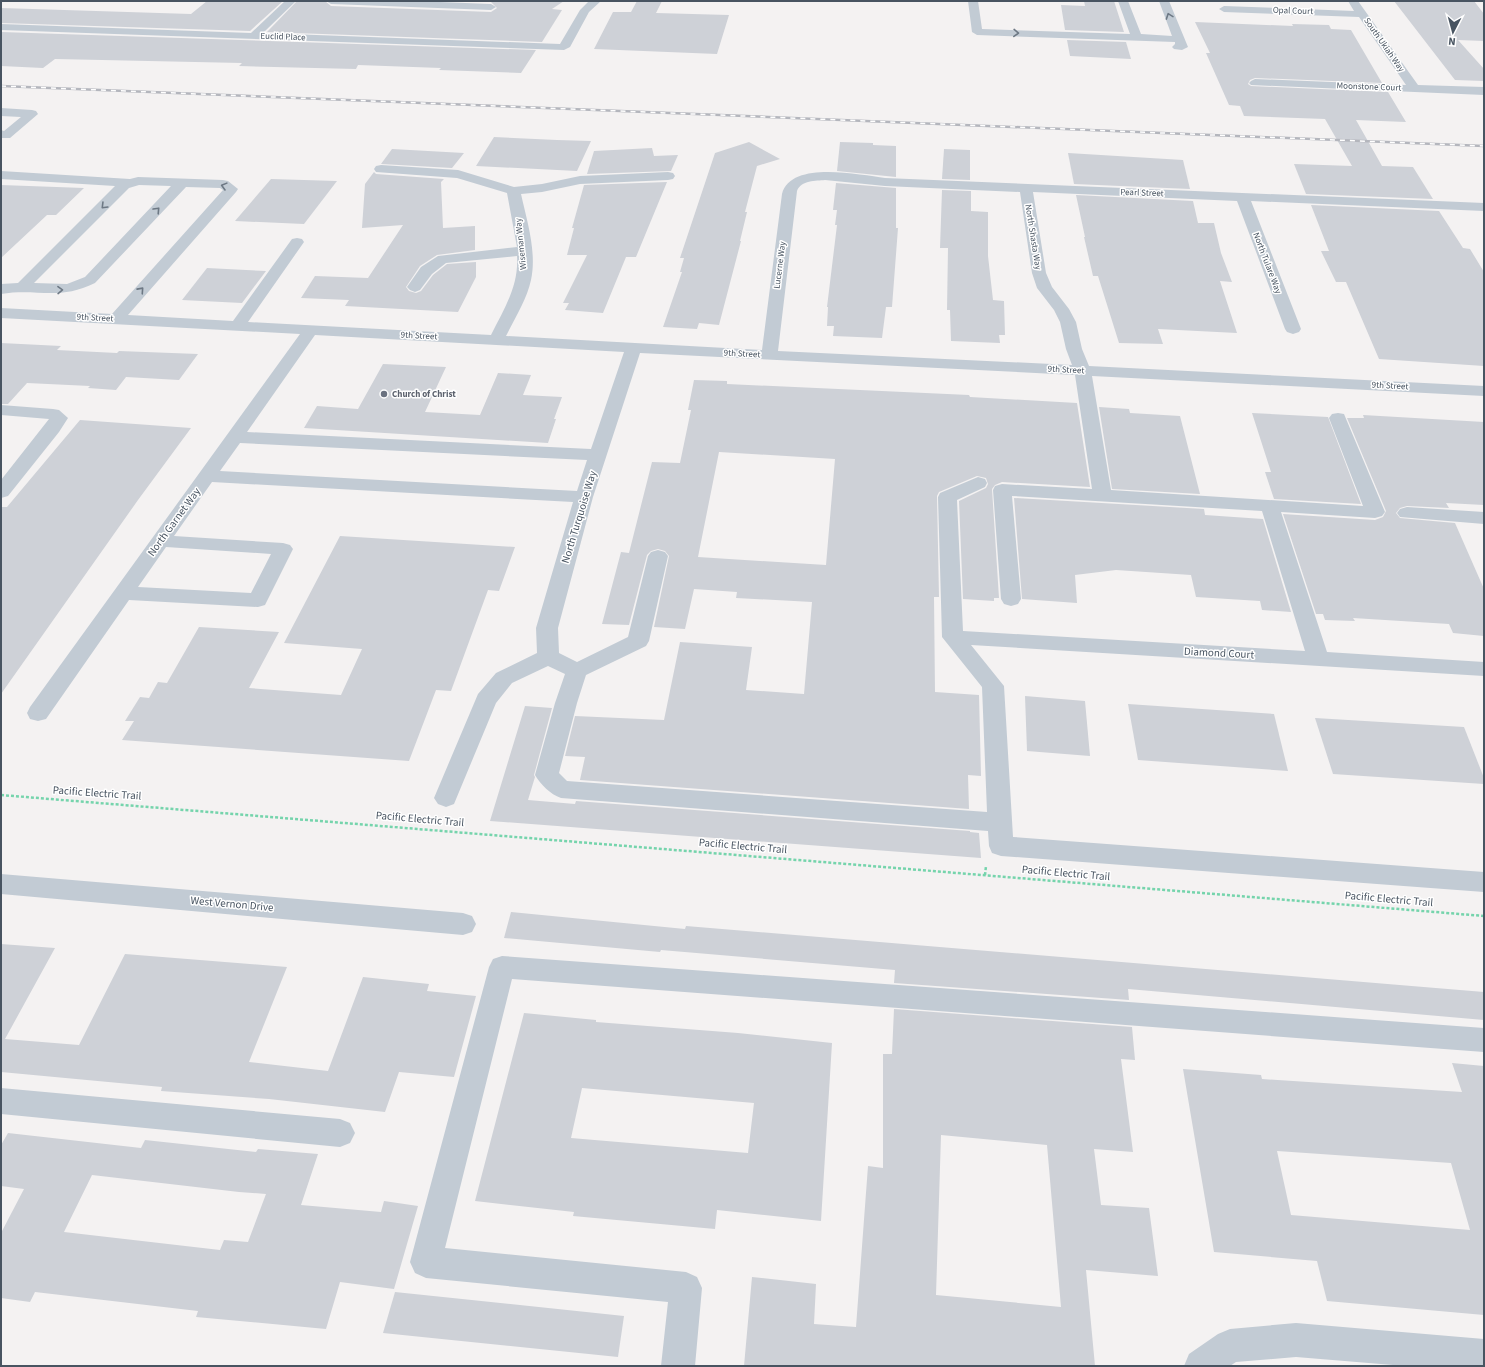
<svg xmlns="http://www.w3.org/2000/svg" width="1485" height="1367" font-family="'Source Sans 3',sans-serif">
<rect width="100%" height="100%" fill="#f4f2f2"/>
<g fill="#ced1d7" fill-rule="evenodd">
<path d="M207 1H283L250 31 1 23V8L191 14Z"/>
<path d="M297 1H325L331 6 491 12 497 8 491 2 453 1H564L552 9 562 10 542 42 267 32Z"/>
<path d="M637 1H662L656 13 729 15 717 54 594 49 613 12H631Z"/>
<path d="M1084 1H1114L1124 32 1065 30 1061 5 1085 6Z"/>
<path d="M1394 1H1474L1484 14V41L1458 40 1484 69V81L1455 80Z"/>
<path d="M1195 22 1293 26 1292 24 1329 25 1331 29 1351 30 1382 83 1255 78 1250 80 1248 84 1251 86 1388 92 1406 122 1356 120 1382 166 1413 167 1433 199 1306 194 1294 164 1352 166 1325 119 1244 116 1240 106 1229 105 1206 53H1210Z"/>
<path d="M1 32 536 50 521 73 439 70 441 68 358 65 356 69 239 66 242 63 55 59 43 68 1 66Z"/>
<path d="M1067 40 1126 42 1131 59 1070 56Z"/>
<path d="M494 137 557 140 591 141 577 171 476 166Z"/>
<path d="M749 142 780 159 757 166 745 212H747L740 241H741L719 325 699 323 697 329 663 327 682 272H680L684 258H680L715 153Z"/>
<path d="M840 142 873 143V145L896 146V177L837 171Z"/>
<path d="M652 148 654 156 678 155 671 171 587 174 594 151Z"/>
<path d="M392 149 464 153 452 168 381 164Z"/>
<path d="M944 149 970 150V180L942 179Z"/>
<path d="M1068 153 1183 160 1190 189 1074 184Z"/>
<path d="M374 172 376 174 444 179 441 182 443 228 475 226V250L437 255 420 266 406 287 409 291 416 293 421 291 433 275 447 264 476 262V277L458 312 345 306 349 300 301 298 315 276 368 278 403 225 362 228 365 184Z"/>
<path d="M271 179 337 181 304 224 235 221Z"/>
<path d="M667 182 636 257H626L603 313 565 310 569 303H563L587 255H567L574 228H572L584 185Z"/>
<path d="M836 183 896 188V228H898L892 307H886L882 338 833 336 834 326H827L828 307H827L837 225H835L837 210H833Z"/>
<path d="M1 185 84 188 56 215H47L1 258Z"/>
<path d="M942 190 971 191V211L988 212V256L993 300 1004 301 1005 335H999L1000 343 951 341 950 310H947L948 248H940Z"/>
<path d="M1076 195 1193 201 1198 223H1214L1221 253 1232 282 1220 281 1237 333 1158 329 1163 344 1119 343 1098 276H1093L1084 237H1085Z"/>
<path d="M1311 205 1439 211 1463 248 1470 249 1484 272V366L1379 359 1346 282H1336L1321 251H1329Z"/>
<path d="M207 268 266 271 242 303 182 300Z"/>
<path d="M1 343 61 346 57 350 117 353 119 351 198 354 179 380 126 377 116 390 88 388 90 386 27 383 8 404H1Z"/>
<path d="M383 364 446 367 425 412 480 415 498 373 531 375 523 395 562 397 554 419H556L548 443 304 428 317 406 358 409Z"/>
<path d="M694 380 727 381V384L969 395 970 397 1077 403 1090 487 1002 482 995 485 992 489 999 598H994V601L963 599 959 501 986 488 988 484 986 478 977 476 939 492 937 496 939 597H934L935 692 979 695 981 776 968 775 969 809 580 780 585 757 565 756 575 716 664 720 680 642 752 647 746 690 804 694 812 602 736 598 737 592 694 589 685 629 654 627 669 556 665 551 658 549 651 551 647 555 629 625 602 624 621 552 629 553 652 462 680 463 691 410H688ZM719 452 835 459 826 565 698 557Z"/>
<path d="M1099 407 1129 409 1130 413 1180 416 1200 494 1112 489Z"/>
<path d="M1252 413 1328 417 1361 504 1274 499 1265 472H1271Z"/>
<path d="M1363 415 1484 422V505L1446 503 1449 508 1407 506 1400 508 1396 513 1400 518 1455 523 1484 589V636L1453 633 1449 624 1353 618 1355 621 1325 620 1323 614H1316L1283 514 1375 520 1383 517 1386 511 1347 418H1364Z"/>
<path d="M80 420 191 428 138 500 1 694V507H7Z"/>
<path d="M1014 498 1204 509 1205 515 1263 519 1291 612 1262 610 1260 601 1196 597 1191 575 1116 570 1075 575 1077 603 1022 599Z"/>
<path d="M340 536 515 547 499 591 488 590 451 691 436 690 409 761 122 740 134 721H125L140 697 149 698 158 682 167 683 199 627 279 632 249 688 341 695 362 649 284 643Z"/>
<path d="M1025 696 1085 701 1090 756 1027 751Z"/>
<path d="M1128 704 1274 714 1288 771 1138 760Z"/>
<path d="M525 706 552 708 534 775 535 777 528 800 575 804 576 801 970 831V832L979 833 981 858 490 821Z"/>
<path d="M1315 718 1464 727 1484 778V784L1333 774Z"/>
<path d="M511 912 685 929 686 926 1484 992V1020L1128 989 1129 1000 894 983 895 970 661 950 660 952 504 938Z"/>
<path d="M1 944 55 948 5 1039 79 1045 125 954 287 967 249 1062 328 1071 363 977 429 984 427 991 476 996 454 1077 399 1072 385 1112 269 1099 161 1091 162 1087 1 1072Z"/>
<path d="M894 1009 1132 1027 1135 1060 1121 1059 1133 1152 1094 1149 1101 1205 1149 1208 1158 1276 1086 1270 1095 1366H744L752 1277 816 1284 814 1324 856 1327 868 1166 883 1168V1054H892ZM941 1135 1047 1145 1061 1307 936 1295Z"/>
<path d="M524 1013 596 1020V1022L738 1033 832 1043 821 1221 717 1210 715 1229 573 1216 574 1212 475 1201ZM582 1088 754 1103 748 1153 571 1138Z"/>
<path d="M1452 1063 1484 1066V1315L1327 1301 1317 1261 1214 1252 1183 1069 1261 1075 1262 1079 1462 1092ZM1277 1151 1451 1163 1470 1230 1291 1215Z"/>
<path d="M8 1133 141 1148 145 1140 256 1152 258 1149 318 1154 301 1205 381 1212 384 1201 418 1206 394 1289 340 1282 326 1329 196 1317 198 1311 35 1292 30 1302 1 1298V1233L24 1189 1 1186V1145ZM92 1175 239 1192 266 1194 248 1242 224 1240 220 1250 64 1232Z"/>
<path d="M395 1292 624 1316 618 1357 383 1333Z"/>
</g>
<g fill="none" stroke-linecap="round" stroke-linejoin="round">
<g stroke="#75d4ac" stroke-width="2.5" stroke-dasharray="3 2" stroke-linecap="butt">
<path d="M1 795 1484 916"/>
<path d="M985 875 986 866"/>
</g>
<g fill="#c2cbd4" fill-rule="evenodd">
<path d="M285 1H296L263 33 560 44 580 10 589 1H601L589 12 570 47 564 50 1 30V24L251 33Z"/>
<path d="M326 1H414L491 4 496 7 491 10 331 4Z"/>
<path d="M968 1H978L982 29 1130 34 1118 1H1128L1141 34 1172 36 1159 1H1169L1188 47 1182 50 1174 49 1172 47 1175 44V42L977 35 972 32Z"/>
<path d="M1348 1H1358L1418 85 1484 87V95L1251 85 1249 83 1251 81 1255 79 1406 85 1359 17 1224 12 1219 9 1224 6 1354 11Z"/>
<path d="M1 108 32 110 36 111 38 114 10 138H1V130L4 131 21 117 1 116Z"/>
<path d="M381 165 458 170 514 187 542 184 580 176 668 172 673 173 675 176 673 179 668 180 580 184 542 192 521 194C527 221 537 252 531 280 527 299 515 318 506 336L762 350 782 194C791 160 859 175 885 178L1484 203V211L1251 201 1301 329 1299 332 1293 334 1287 332 1285 329 1237 201 1033 192 1046 273 1052 287 1069 309 1076 322 1082 349 1089 366 1484 386V396L1092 376 1111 490 1363 506 1329 418 1332 414 1338 413 1344 414 1385 512 1382 516 1375 518 1281 512 1327 652 1484 662V676L971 645 1004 686 1013 837 1484 872V892L1001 856 992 853 989 846 988 831 561 798C550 794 541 785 535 775L555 703 565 674 548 666 512 683 496 703 454 804 446 807 438 804 434 798 478 694 496 673 537 653 536 628 573 502 212 482 174 536 283 543 290 545 293 549 265 605 258 607 129 600 46 719 38 721 30 719 27 713 30 707 300 334 1 318V308L112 314 223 190 220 188 186 187 95 283C59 301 37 288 1 294V284L18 283 115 186 1 179V171L130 179 138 177 223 180 228 181 238 189 236 192 128 315 233 321 292 239 297 238 302 239 304 242 248 322 491 335C504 309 519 286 517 256L446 263 432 274 420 290 415 292 410 290 407 287 421 267 438 256 517 247 507 193 457 178 376 172 374 169 376 166ZM825 180 885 186 1020 192 1032 273 1037 288 1054 310 1060 322 1066 349 1072 365 778 351 797 191C801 180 816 181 825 180ZM139 185 171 186 85 277 67 284 34 283 129 188ZM315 335 624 352 591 449 247 432ZM640 353 1075 375 1092 489 1002 484 995 486 993 490 1001 599 1004 604 1011 606 1018 604 1021 599 1012 496 1262 511 1305 651 963 631 957 500 985 487 987 483 985 479 978 477 940 493 938 497 942 637 982 687 987 812 567 781 559 773 577 703 586 675 646 646 649 641 668 556 665 552 658 550 651 552 648 556 628 637 577 662 559 653 558 628 593 497ZM240 443 587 460 577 491 220 471ZM166 547 271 554 251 593 138 587Z"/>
<path d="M1 405 53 409 59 410 68 418 59 432 8 496 1 498V480L49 419 1 415Z"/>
<path d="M1407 507 1484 512V524L1400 517 1397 513 1400 509Z"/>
<path d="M1 874 463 913 472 916 476 924 472 932 463 935 1 894Z"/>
<path d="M502 956 1484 1028V1052L512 979 445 1248 686 1272 697 1277 702 1288 695 1366H661L668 1302 426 1278 415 1273 410 1262 489 967 493 959Z"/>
<path d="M1 1088 340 1119 350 1123 355 1133 350 1143 340 1147 1 1114Z"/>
<path d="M1296 1323 1484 1339V1366H1405L1296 1357 1236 1362 1230 1366H1184L1189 1354 1218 1334 1230 1329Z"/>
</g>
<defs>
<path id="rail" d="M1 86 1484 146"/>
</defs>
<use href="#rail" stroke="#b4b6bd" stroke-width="2.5"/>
<use href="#rail" stroke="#fff" stroke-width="1.5" stroke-dasharray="5" stroke-linecap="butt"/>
</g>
<defs><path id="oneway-chevron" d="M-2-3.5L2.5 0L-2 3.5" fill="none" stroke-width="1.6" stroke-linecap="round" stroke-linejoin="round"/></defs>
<g stroke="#6d7884">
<use href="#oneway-chevron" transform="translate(1169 16) rotate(-110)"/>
<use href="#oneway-chevron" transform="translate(1016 33) rotate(2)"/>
<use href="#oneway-chevron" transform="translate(224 186) rotate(-165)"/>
<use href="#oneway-chevron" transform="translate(104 206) rotate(135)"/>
<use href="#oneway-chevron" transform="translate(157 210) rotate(-47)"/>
<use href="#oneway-chevron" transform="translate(60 290) rotate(-1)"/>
<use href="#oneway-chevron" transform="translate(141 290) rotate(-48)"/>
</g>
<circle fill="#6b7280" stroke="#fff" stroke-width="1.5" cx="384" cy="394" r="4"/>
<g text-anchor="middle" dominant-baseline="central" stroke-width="3" stroke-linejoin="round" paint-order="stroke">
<g font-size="9" fill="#485461" stroke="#fff">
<text transform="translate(1293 11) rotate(2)">Opal Court</text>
<text transform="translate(283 37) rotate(2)">Euclid Place</text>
<text transform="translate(1384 45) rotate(55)">South Ukiah Way</text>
<text transform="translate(1369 87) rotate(2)">Moonstone Court</text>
<text transform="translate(1142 193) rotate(2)">Pearl Street</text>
<text transform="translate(1033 237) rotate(81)">North Shasta Way</text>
<text transform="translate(521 244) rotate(-96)">Wiseman Way</text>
<text transform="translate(1267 263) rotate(69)">North Tulare Way</text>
<text transform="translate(780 265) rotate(-83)">Lucerne Way</text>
<text transform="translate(95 318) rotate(3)">9th Street</text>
<text transform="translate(419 336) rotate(3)">9th Street</text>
<text transform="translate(742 354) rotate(3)">9th Street</text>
<text transform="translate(1066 370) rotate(3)">9th Street</text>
<text transform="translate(1390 386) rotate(3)">9th Street</text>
</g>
<g font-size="9" font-weight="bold" fill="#5b616d" stroke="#fff" text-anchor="start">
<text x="392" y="394">Church of Christ</text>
</g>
<g font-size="11" fill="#485461" stroke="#fff">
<text transform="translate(579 517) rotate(-73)">North Turquoise Way</text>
<text transform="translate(174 522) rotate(-54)">North Garnet Way</text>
<text transform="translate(1219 653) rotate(3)">Diamond Court</text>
<text transform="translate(97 793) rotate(4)">Pacific Electric Trail</text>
<text transform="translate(420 819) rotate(5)">Pacific Electric Trail</text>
<text transform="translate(743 846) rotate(5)">Pacific Electric Trail</text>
<text transform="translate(1066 873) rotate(5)">Pacific Electric Trail</text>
<text transform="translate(1389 899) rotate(5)">Pacific Electric Trail</text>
<text transform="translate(232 904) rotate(5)">West Vernon Drive</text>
</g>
</g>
<rect width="1485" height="1367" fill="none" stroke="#485461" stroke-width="4"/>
<g transform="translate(1453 32) rotate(186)" stroke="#ffffff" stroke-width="3" paint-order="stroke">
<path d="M0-3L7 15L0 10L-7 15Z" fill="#485461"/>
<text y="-6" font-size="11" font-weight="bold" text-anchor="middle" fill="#485461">N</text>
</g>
</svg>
